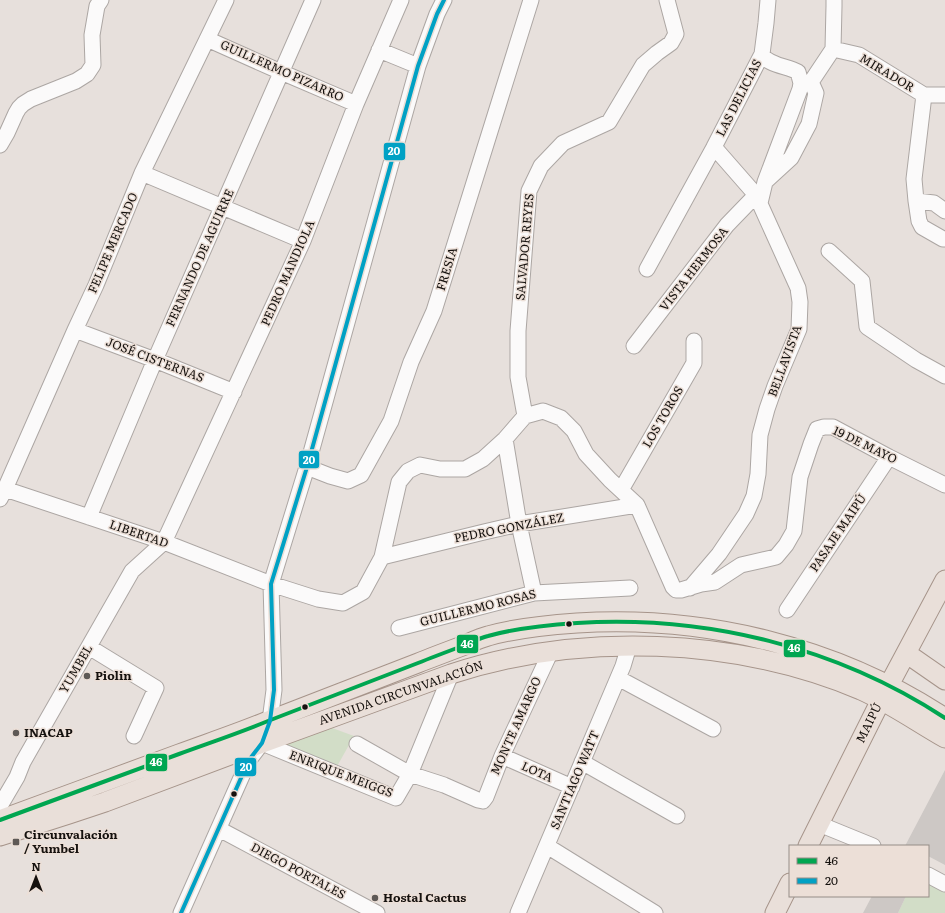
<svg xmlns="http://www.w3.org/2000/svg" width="945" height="913" viewBox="0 0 945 913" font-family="Literata,serif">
	<rect width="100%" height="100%" fill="#e7e0dc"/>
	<path fill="#d2ddc7" d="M324 725 354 736 335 770 285 748V739Z
		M928 882 945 890V913H898L905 898 901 896H928Z"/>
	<path fill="#cdc8c5" d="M945 770V865L928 856V846H905Z
		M872 896H906L898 913H863Z"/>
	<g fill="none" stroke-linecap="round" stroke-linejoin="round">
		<defs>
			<path id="minor" d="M207 39 281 72 356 104
				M833 49 834 6V0
				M379 50 418 66
				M801 83 811 82 833 49 859 55 924 95H945
				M924 95 914 179 916 201 919 221 922 227 943 239H945
				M0 145 7 133 16 113 19 108 23 104 31 99 76 81 87 74 93 65 92 35 97 6 101 0
				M142 173 303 241
				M767 180 791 158 809 124 816 93 811 82
				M916 201 934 203 945 211
				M760 203 765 182 800 89 801 83 798 72C787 66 767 65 762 54
				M829 251 862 281 867 327 916 360 945 376
				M647 269 714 147
				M75 330 155 360 234 392
				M634 346 727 225 756 195
				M525 416 518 377V331L529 191 541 166 563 143 609 122 643 65 657 53 671 43 676 34 667 0
				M505 439 519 524 534 593
				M307 467 330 476 348 481 361 475 391 421 411 362 434 311 531 0
				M5 489 164 542 271 584 318 599 343 603 363 592 382 557 399 482 408 471 420 465 440 469H465L483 459 505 439 525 416 543 411 561 418 574 431 586 454 610 480 637 505 673 587 676 590H681L701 584 715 582 741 565 776 557 786 545 794 531 800 477 811 444 817 429 824 427H833L889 457 945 485
				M621 490 694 363V341
				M0 499 5 489 75 330 96 285 142 173 226 0
				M89 517 155 360 313 0
				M382 557 484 532 519 524 637 505
				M690 588 719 554 746 514 754 496 758 474 760 435 767 409 775 386 799 329 800 302 798 288 756 195 714 147 762 54 766 23 768 0
				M787 610 889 457
				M399 628 534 593 630 588
				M89 647 156 688 134 736
				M618 678 713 729
				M262 743 396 798 410 774 451 674
				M357 744 410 774 444 785 478 800 483 801 486 797 502 756 551 651
				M502 756 572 787
				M582 762 677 816
				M0 806 17 777 23 762 132 571 164 542 303 241 356 104 401 0
				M819 824 873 846
				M219 829 377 913
				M547 846 655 913
				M928 875 945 884
				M181 913 249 760 262 743 270 721 274 690 271 584 307 467 418 66 437 14 444 0
				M518 913 623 666 629 646"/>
			<path id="major" d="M906 653 945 680
				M0 820C60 798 119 776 179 754 209 743 239 733 268 721 318 702 368 682 418 663 433 657 449 651 465 645 472 642 480 638 488 636 516 628 548 625 577 623 706 615 837 647 945 718
				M0 836 69 814 105 802 262 743 451 674C580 632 735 637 861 690 890 703 917 722 945 738
				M808 846 881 700 945 580
				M775 913 790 883"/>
		</defs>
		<use href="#minor" stroke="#aca6a3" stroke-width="17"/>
		<use href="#major" stroke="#a6948a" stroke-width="21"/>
		<use href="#minor" stroke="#fbfafa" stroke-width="15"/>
		<use href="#major" stroke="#e9dfd9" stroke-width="19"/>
		<defs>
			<path id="bus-1" d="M0 820C60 798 119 776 179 754 209 743 239 733 268 721 318 702 368 682 418 663 433 657 449 651 465 645 472 642 480 638 488 636 516 628 548 625 577 623 706 615 837 647 945 718"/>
			<path id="bus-2" d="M181 913 249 760 262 743 270 721 274 690 271 584 307 467 418 66 437 14 444 0"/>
		</defs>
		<use href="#bus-1" stroke="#ecdfd7" stroke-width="7"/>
		<use href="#bus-2" stroke="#ecdfd7" stroke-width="7"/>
		<use href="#bus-1" stroke="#00a651" stroke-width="4"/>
		<use href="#bus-2" stroke="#01a1c4" stroke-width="4"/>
	</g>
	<g fill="#15110e" stroke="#ecdfd7" stroke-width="1.5">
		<circle cx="569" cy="624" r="3.5"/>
		<circle cx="305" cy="707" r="3.5"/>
		<circle cx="234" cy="794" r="3.5"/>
	</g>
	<g fill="#5e5956" stroke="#ecdfd7" stroke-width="1.5">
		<circle cx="87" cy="676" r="4"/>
		<circle cx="16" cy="733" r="4"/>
		<rect x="12" y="838" width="8" height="8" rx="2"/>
		<circle cx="375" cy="898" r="4"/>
	</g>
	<g text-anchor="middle" stroke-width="3" stroke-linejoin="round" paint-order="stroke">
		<g font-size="12" fill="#15110e" stroke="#ecdfd7">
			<text transform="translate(282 71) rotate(24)" y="4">GUILLERMO PIZARRO</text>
			<text transform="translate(887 73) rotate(31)" y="4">MIRADOR</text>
			<text transform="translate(739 98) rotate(-63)" y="4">LAS DELICIAS</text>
			<text transform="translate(113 243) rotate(-67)" y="4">FELIPE MERCADO</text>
			<text transform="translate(525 247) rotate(-85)" y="4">SALVADOR REYES</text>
			<text transform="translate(200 258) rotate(-66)" y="4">FERNANDO DE AGUIRRE</text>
			<text transform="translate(447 269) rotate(-73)" y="4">FRESIA</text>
			<text transform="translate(694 269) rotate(-52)" y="4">VISTA HERMOSA</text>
			<text transform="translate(288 273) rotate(-66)" y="4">PEDRO MANDIOLA</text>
			<text transform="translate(155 360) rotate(21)" y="4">JOSÉ CISTERNAS</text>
			<text transform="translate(785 361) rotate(-70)" y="4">BELLAVISTA</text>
			<text transform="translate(663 417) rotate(-60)" y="4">LOS TOROS</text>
			<text transform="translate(865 445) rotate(26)" y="4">19 DE MAYO</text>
			<text transform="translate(509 528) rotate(-11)" y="4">PEDRO GONZÁLEZ</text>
			<text transform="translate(838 533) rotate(-56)" y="4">PASAJE MAIPÚ</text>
			<text transform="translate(139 534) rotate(19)" y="4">LIBERTAD</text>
			<text transform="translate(478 608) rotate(-14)" y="4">GUILLERMO ROSAS</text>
			<text transform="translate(76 669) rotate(-60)" y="4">YUMBEL</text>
			<text transform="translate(401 693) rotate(-19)" y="4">AVENIDA CIRCUNVALACIÓN</text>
			<text transform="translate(869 723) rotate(-64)" y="4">MAIPÚ</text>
			<text transform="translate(516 726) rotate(-66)" y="4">MONTE AMARGO</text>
			<text transform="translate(537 772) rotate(24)" y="4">LOTA</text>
			<text transform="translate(341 774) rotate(21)" y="4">ENRIQUE MEIGGS</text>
			<text transform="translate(575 780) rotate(-67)" y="4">SANTIAGO WATT</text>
			<text transform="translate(298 871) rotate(28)" y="4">DIEGO PORTALES</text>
		</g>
		<g font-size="12" font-weight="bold" fill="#15110e" stroke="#ecdfd7" text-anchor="start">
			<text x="95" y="680">Piolin</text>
			<text x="24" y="737">INACAP</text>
			<text x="24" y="839">Circunvalación<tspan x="24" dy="14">/ Yumbel</tspan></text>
			<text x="383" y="902">Hostal Cactus</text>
		</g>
	</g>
	<g stroke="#ecdfd7" stroke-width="1.5">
		<rect x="383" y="142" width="23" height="19" rx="4" fill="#01a1c4"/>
		<rect x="298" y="450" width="22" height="19" rx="4" fill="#01a1c4"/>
		<rect x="456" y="634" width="23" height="20" rx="4" fill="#00a651"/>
		<rect x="783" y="639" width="23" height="19" rx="4" fill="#00a651"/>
		<rect x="145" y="753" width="23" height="19" rx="4" fill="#00a651"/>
		<rect x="234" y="757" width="23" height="20" rx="4" fill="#01a1c4"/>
	</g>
	<g font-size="11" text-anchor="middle" font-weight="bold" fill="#fff">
		<text x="394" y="155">20</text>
		<text x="309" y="464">20</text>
		<text x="467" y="648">46</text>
		<text x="794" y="652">46</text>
		<text x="156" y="766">46</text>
		<text x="246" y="771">20</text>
	</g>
	<rect x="789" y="845" width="140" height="52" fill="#ecdfd7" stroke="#968d87"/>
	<rect x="797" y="858" width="20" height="6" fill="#00a651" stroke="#968d87"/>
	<text x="825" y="865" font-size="12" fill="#15110e">46</text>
	<rect x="797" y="878" width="20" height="6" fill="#01a1c4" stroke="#968d87"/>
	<text x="825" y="885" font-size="12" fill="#15110e">20</text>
	<g transform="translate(36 877)" stroke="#ecdfd7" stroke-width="3" paint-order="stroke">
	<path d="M0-3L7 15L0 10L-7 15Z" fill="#15110e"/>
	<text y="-6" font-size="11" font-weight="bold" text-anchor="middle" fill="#15110e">N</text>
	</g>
</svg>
